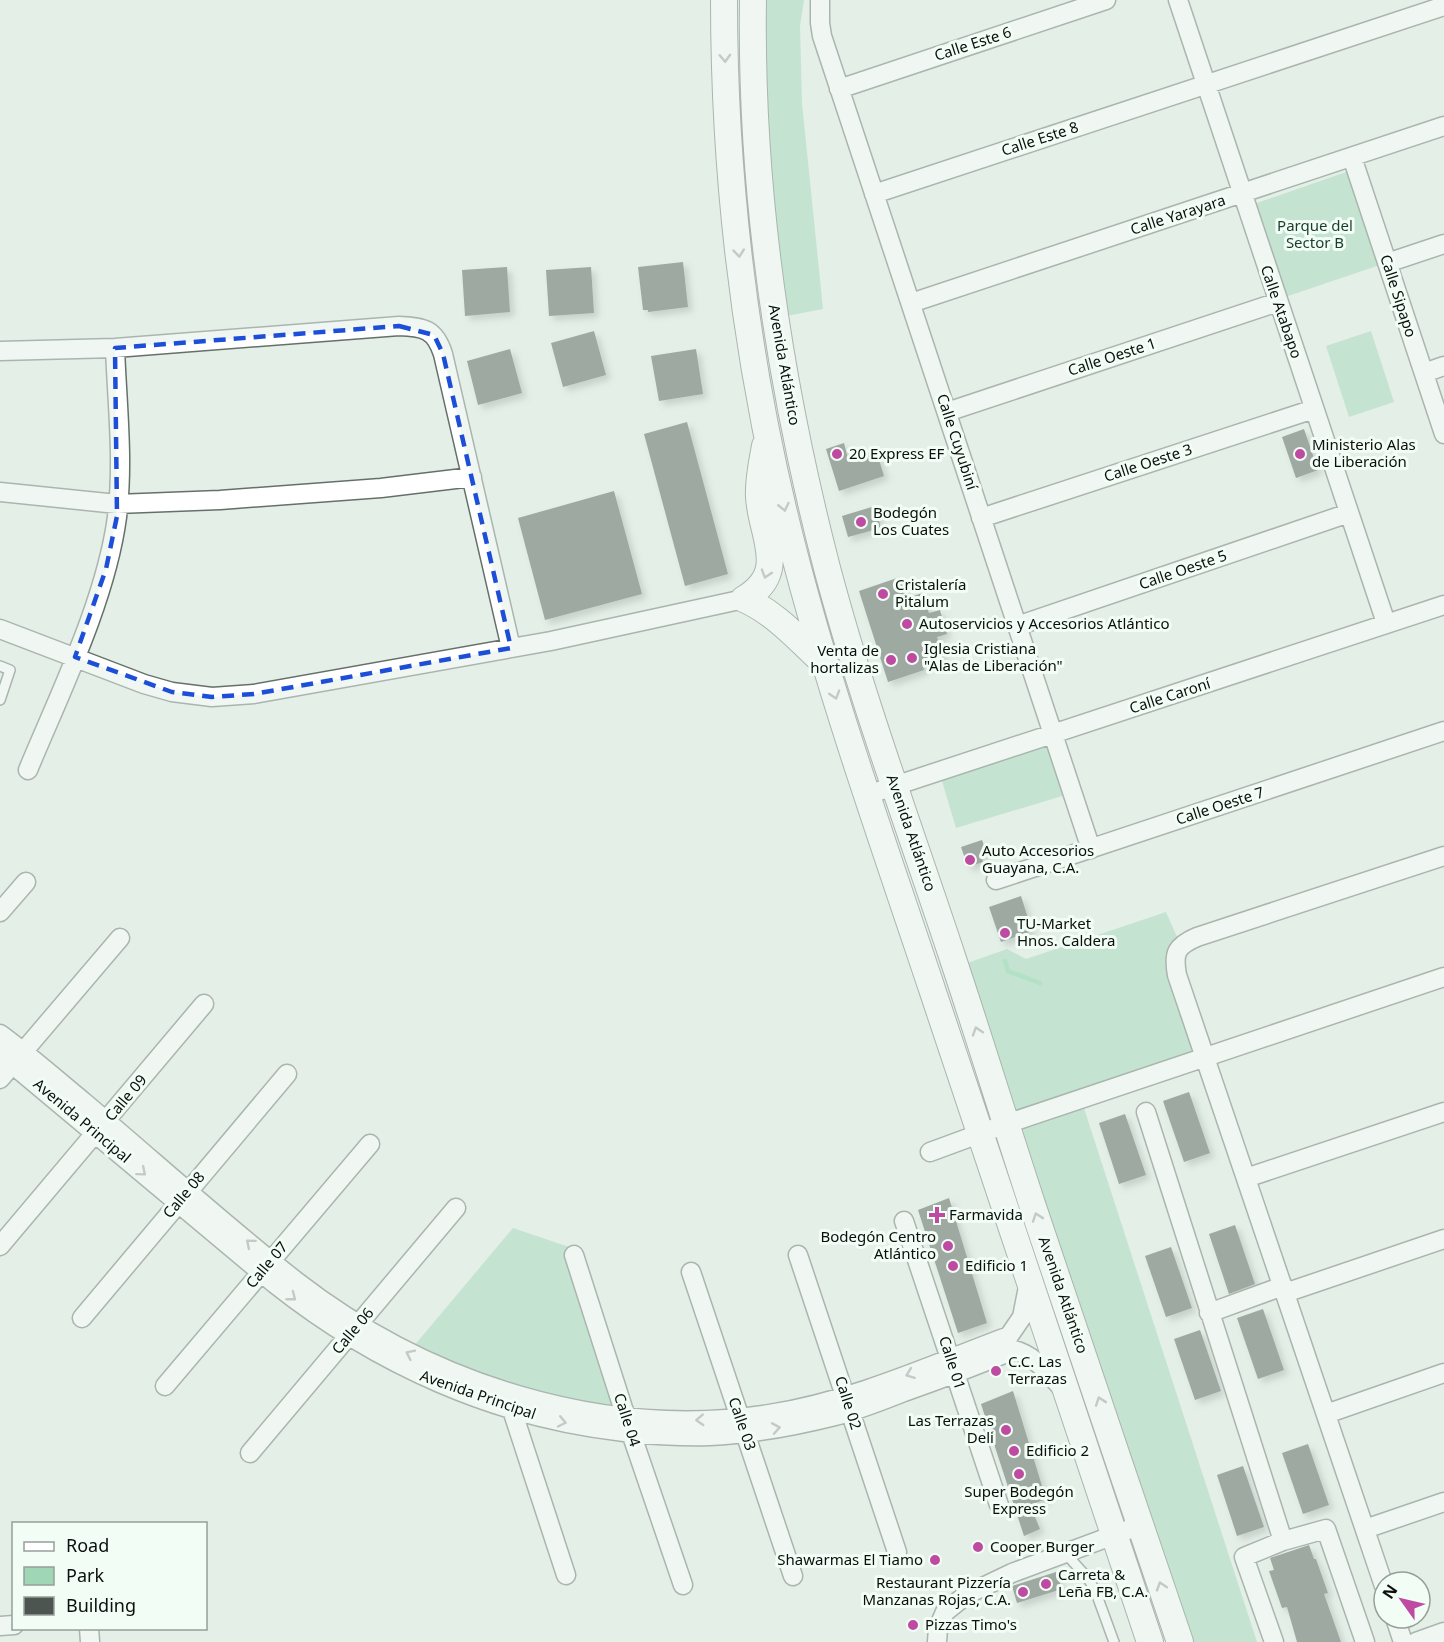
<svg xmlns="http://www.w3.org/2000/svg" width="1444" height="1642" viewBox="0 0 1444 1642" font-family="'Noto Sans',sans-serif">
	<defs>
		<filter id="shadow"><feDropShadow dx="4.5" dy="4.5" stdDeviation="3" flood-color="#0004"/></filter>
	</defs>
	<rect width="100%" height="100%" fill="#e4efe8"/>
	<path fill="#9fd6b6" d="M753 0H804L800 26 802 103 823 309 776 318Z
		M1349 171 1380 265 1285 297 1251 205Z
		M1371 331 1394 402 1349 417 1326 346Z
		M1052 734 1072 793 956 828 939 771Z
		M1166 912 1181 946 1177 951 1205 1057 1081 1099 1257 1642H1180L956 967 1007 949 1026 959Z
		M513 1228 572 1248 625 1416 600 1413 408 1353Z"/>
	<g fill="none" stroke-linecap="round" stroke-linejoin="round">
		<path stroke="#75d09e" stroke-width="4.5" d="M1005 961 1008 971 1040 983"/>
	</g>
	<path fill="#4c5550" filter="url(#shadow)" d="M683 262 688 307 648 312V310H643L638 267Z
		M507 267 510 312 465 316 462 270Z
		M591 267 594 313 549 316 546 270Z
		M594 331 606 375 563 387 551 343Z
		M510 349 522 393 478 405 467 361Z
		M696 349 703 394 659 401 651 356Z
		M687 422 728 574 685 586 644 434Z
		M1304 429 1318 470 1296 478 1282 437Z
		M844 443 848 459 876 450 884 476 839 491 826 449Z
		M614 491 642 594 545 620 518 518Z
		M875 506 881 528 848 537 842 516Z
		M900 577 908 598 922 593 929 613 940 610 947 634 937 637 944 660 923 666 924 670 888 682 859 591Z
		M982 840 987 854 981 856 983 862 968 867 961 847Z
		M1021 896 1032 931 1001 942 989 907Z
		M1189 1092 1210 1153 1184 1162 1163 1101Z
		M1125 1114 1146 1175 1119 1184 1099 1123Z
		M949 1198 987 1323 958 1333 918 1210Z
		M1235 1225 1255 1284 1229 1294 1209 1234Z
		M1171 1247 1192 1308 1166 1317 1145 1256Z
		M1263 1309 1284 1370 1258 1379 1237 1318Z
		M1200 1330 1221 1391 1195 1400 1174 1339Z
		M1013 1391 1046 1499 1030 1505 1040 1529 1024 1536 981 1404Z
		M1308 1444 1329 1505 1303 1514 1282 1453Z
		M1243 1466 1264 1527 1237 1536 1217 1475Z
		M1309 1545 1314 1559H1316L1328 1593 1324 1594 1341 1642H1297L1287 1607 1282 1608 1269 1571 1274 1570 1270 1558Z
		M1056 1572 1062 1589 1017 1603 1012 1586Z"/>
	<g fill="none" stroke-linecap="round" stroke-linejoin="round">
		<defs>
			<path id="service" d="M0 666 10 670 0 700
				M1065 1553 1087 1577 1095 1590 1114 1642"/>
			<path id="minor" d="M820 0V23L822 36 1091 849
				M1178 0 1386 623
				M839 89 1106 0
				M1352 157 1444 434
				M874 194 1444 6
				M1387 263 1444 244
				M911 303 1444 126
				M0 351 115 348 399 326C424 327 435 329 443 354L511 648
				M1424 373 1444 366
				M947 412 1278 302
				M0 492 117 504 220 500 381 488 472 477
				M981 518 1314 409
				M1017 626 1349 513
				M0 629 144 684 172 692 212 697 254 694 551 641 744 599
				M28 770C60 693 106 600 117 517 124 461 117 403 115 348
				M867 795 1444 605
				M996 880 1444 731
				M0 912 26 882
				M0 1034C30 1056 57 1080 85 1103 155 1162 223 1224 296 1281 428 1383 602 1440 769 1414 853 1401 931 1365 1009 1336L1022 1317 1029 1282
				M0 1054 275 1284C376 1364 495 1418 624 1432 653 1435 682 1437 710 1436 752 1434 795 1426 835 1416 859 1410 881 1401 904 1392 941 1379 978 1365 1014 1350 1034 1355 1047 1372 1061 1387
				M0 1079 120 938
				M1146 1112 1283 1541 1244 1557 1274 1642
				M930 1152 1006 1124 1444 977
				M1246 1178 1444 1112
				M904 1221 999 1505
				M0 1246 204 1004
				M574 1255 631 1433 683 1585
				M798 1255 897 1552
				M691 1272 793 1576
				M1285 1293 1444 1239
				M1209 1313 1283 1286
				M82 1318 287 1074
				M165 1386 370 1144
				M515 1402 512 1410 566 1575
				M1326 1414 1444 1373
				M250 1453 456 1208
				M1365 1529 1444 1502
				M1283 1541 1326 1529 1365 1642
				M1384 1586 1177 975C1173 953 1176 946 1197 937L1444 856
				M1395 1618 1403 1642
				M0 1626 14 1625
				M89 1628 90 1642
				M937 1642 938 1628 945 1612 966 1595 1012 1573 1141 1525
				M1416 1642 1444 1632"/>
			<path id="secondary" d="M724 0C724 191 749 384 798 568 836 711 886 851 933 992 1005 1209 1077 1426 1150 1642
				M753 0C750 191 779 383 827 568 862 700 910 829 953 959 980 1040 1005 1122 1032 1204 1080 1350 1131 1496 1180 1642
				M744 599C790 572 761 536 759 497 758 480 762 463 765 446
				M744 599C776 613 800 641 825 664"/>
		</defs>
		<use href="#service" stroke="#66706a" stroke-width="12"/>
		<use href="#minor" stroke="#66706a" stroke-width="21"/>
		<use href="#secondary" stroke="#66706a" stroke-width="28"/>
		<use href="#service" stroke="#fff" stroke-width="9"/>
		<use href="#minor" stroke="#fff" stroke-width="18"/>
		<use href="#secondary" stroke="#fff" stroke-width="26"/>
	</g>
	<defs><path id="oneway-chevron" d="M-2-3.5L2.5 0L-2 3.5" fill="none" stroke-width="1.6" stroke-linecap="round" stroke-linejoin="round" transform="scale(1.5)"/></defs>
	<g stroke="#9d9f9e">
		<use href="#oneway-chevron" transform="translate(725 58) rotate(88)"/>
		<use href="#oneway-chevron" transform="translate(739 253) rotate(84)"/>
		<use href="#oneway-chevron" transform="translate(784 507) rotate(77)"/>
		<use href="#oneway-chevron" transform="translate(766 574) rotate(107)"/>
		<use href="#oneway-chevron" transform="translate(835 695) rotate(73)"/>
		<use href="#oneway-chevron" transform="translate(977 1031) rotate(-108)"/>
		<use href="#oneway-chevron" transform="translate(142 1172) rotate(40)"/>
		<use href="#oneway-chevron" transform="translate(1037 1217) rotate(-109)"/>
		<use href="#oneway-chevron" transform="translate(250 1243) rotate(-140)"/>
		<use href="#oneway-chevron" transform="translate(292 1297) rotate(38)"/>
		<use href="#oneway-chevron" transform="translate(410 1354) rotate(-154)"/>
		<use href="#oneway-chevron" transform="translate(910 1374) rotate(159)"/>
		<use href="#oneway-chevron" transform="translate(1100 1401) rotate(-109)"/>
		<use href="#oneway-chevron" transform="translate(700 1420) rotate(177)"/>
		<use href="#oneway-chevron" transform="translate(562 1422) rotate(12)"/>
		<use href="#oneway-chevron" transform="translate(776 1428) rotate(-10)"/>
		<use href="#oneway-chevron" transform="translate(1161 1586) rotate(-108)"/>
	</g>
	<path d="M0 0H1444V1642H0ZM399 326 434 335 443 354 511 648 254 694 212 697 172 692 75 657 106 569 117 516 115 348Z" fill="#e4efe8" fill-opacity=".55" fill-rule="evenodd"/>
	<path fill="none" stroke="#1d4ed8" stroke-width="4.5" stroke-dasharray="12 8" stroke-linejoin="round" d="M399 326 434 335 443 354 511 648 254 694 212 697 172 692 75 657 106 569 117 516 115 348Z"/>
	<g fill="#be4aa2" stroke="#f2fdf6" stroke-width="2">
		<circle cx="837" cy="454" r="6"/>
		<circle cx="1300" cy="454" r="6"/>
		<circle cx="861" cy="522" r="6"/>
		<circle cx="883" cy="594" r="6"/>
		<circle cx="907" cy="624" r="6"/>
		<circle cx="912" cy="658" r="6"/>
		<circle cx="891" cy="660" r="6"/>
		<circle cx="970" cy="860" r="6"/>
		<circle cx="1005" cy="933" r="6"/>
		<path d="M934 1206h6v6h6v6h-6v6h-6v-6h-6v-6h6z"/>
		<circle cx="948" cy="1246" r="6"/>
		<circle cx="953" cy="1266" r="6"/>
		<circle cx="996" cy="1371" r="6"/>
		<circle cx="1006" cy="1430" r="6"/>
		<circle cx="1014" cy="1451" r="6"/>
		<circle cx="1019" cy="1474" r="6"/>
		<circle cx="978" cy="1547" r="6"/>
		<circle cx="935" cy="1560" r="6"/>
		<circle cx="1046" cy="1584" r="6"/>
		<circle cx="1023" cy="1592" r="6"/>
		<circle cx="913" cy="1625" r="6"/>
	</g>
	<g text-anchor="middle" stroke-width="6" stroke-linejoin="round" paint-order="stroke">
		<g font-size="15" fill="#0b0f0d" stroke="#f2fdf6">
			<text transform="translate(973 44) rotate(-18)" y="5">Calle Este 6</text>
			<text transform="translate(1040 139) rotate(-18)" y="5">Calle Este 8</text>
			<text transform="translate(1178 215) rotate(-18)" y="5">Calle Yarayara</text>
			<text transform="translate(1398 296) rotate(72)" y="5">Calle Sipapo</text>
			<text transform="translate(1281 312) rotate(71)" y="5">Calle Atabapo</text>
			<text transform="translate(1112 357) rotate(-18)" y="5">Calle Oeste 1</text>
			<text transform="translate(784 365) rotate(80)" y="5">Avenida Atlántico</text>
			<text transform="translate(957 442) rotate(72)" y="5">Calle Cuyubiní</text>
			<text transform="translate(1148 463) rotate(-18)" y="5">Calle Oeste 3</text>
			<text transform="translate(1183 570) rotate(-19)" y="5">Calle Oeste 5</text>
			<text transform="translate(1170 696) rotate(-18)" y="5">Calle Caroní</text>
			<text transform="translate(1220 806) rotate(-18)" y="5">Calle Oeste 7</text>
			<text transform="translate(911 833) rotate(71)" y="5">Avenida Atlántico</text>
			<text transform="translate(126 1098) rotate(-50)" y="5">Calle 09</text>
			<text transform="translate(82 1121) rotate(40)" y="5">Avenida Principal</text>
			<text transform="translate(184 1195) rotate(-50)" y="5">Calle 08</text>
			<text transform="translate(267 1265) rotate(-50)" y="5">Calle 07</text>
			<text transform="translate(1063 1295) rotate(71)" y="5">Avenida Atlántico</text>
			<text transform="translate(353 1331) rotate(-50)" y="5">Calle 06</text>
			<text transform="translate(952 1363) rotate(72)" y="5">Calle 01</text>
			<text transform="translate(478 1395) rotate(19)" y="5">Avenida Principal</text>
			<text transform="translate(848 1403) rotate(72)" y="5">Calle 02</text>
			<text transform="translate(627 1420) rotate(72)" y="5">Calle 04</text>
			<text transform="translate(742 1424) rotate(71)" y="5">Calle 03</text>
		</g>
		<g font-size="15" fill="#173e2a" stroke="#f2fdf6">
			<text x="1315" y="231">Parque del<tspan x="1315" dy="17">Sector B</tspan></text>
		</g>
		<g font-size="15" fill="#0b0f0d" stroke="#f2fdf6" text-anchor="start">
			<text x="1312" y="450">Ministerio Alas<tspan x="1312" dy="17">de Liberación</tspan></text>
			<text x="849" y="459">20 Express EF</text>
			<text x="873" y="518">Bodegón<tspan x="873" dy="17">Los Cuates</tspan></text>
			<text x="895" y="590">Cristalería<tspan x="895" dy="17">Pitalum</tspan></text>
			<text x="919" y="629">Autoservicios y Accesorios Atlántico</text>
			<text x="924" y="654">Iglesia Cristiana<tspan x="924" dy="17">"Alas de Liberación"</tspan></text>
			<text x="879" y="656" text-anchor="end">Venta de<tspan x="879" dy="17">hortalizas</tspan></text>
			<text x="982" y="856">Auto Accesorios<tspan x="982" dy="17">Guayana, C.A.</tspan></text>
			<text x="1017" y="929">TU-Market<tspan x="1017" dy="17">Hnos. Caldera</tspan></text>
			<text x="949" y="1220">Farmavida</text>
			<text x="936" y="1242" text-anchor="end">Bodegón Centro<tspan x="936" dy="17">Atlántico</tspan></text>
			<text x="965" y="1271">Edificio 1</text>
			<text x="1008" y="1367">C.C. Las<tspan x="1008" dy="17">Terrazas</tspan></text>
			<text x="994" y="1426" text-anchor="end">Las Terrazas<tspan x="994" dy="17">Deli</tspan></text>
			<text x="1026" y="1456">Edificio 2</text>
			<text x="1019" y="1497" text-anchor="middle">Super Bodegón<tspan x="1019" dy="17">Express</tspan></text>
			<text x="990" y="1552">Cooper Burger</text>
			<text x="923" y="1565" text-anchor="end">Shawarmas El Tiamo</text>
			<text x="1058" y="1580">Carreta &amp;<tspan x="1058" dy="17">Leña FB, C.A.</tspan></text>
			<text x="1011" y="1588" text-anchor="end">Restaurant Pizzería<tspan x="1011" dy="17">Manzanas Rojas, C.A.</tspan></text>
			<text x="925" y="1630">Pizzas Timo's</text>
		</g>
	</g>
	<rect x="12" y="1522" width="195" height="108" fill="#f2fdf6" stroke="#969e99" stroke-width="1.5"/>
	<rect x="24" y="1542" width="30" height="9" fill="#ffffff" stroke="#969e99" stroke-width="1.5"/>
	<text x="66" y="1552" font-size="18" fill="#0b0f0d">Road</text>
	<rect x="24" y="1567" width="30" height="18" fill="#9fd6b6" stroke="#969e99" stroke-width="1.5"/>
	<text x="66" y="1582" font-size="18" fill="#0b0f0d">Park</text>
	<rect x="24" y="1597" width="30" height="18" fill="#4c5550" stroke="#969e99" stroke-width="1.5"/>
	<text x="66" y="1612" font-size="18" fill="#0b0f0d">Building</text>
	<g transform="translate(1402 1600) rotate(304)"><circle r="28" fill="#f2fdf6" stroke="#969e99" stroke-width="1.5"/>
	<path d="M0-4.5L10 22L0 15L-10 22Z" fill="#be4aa2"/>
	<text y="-9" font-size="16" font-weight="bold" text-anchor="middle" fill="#0b0f0d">N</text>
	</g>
</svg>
